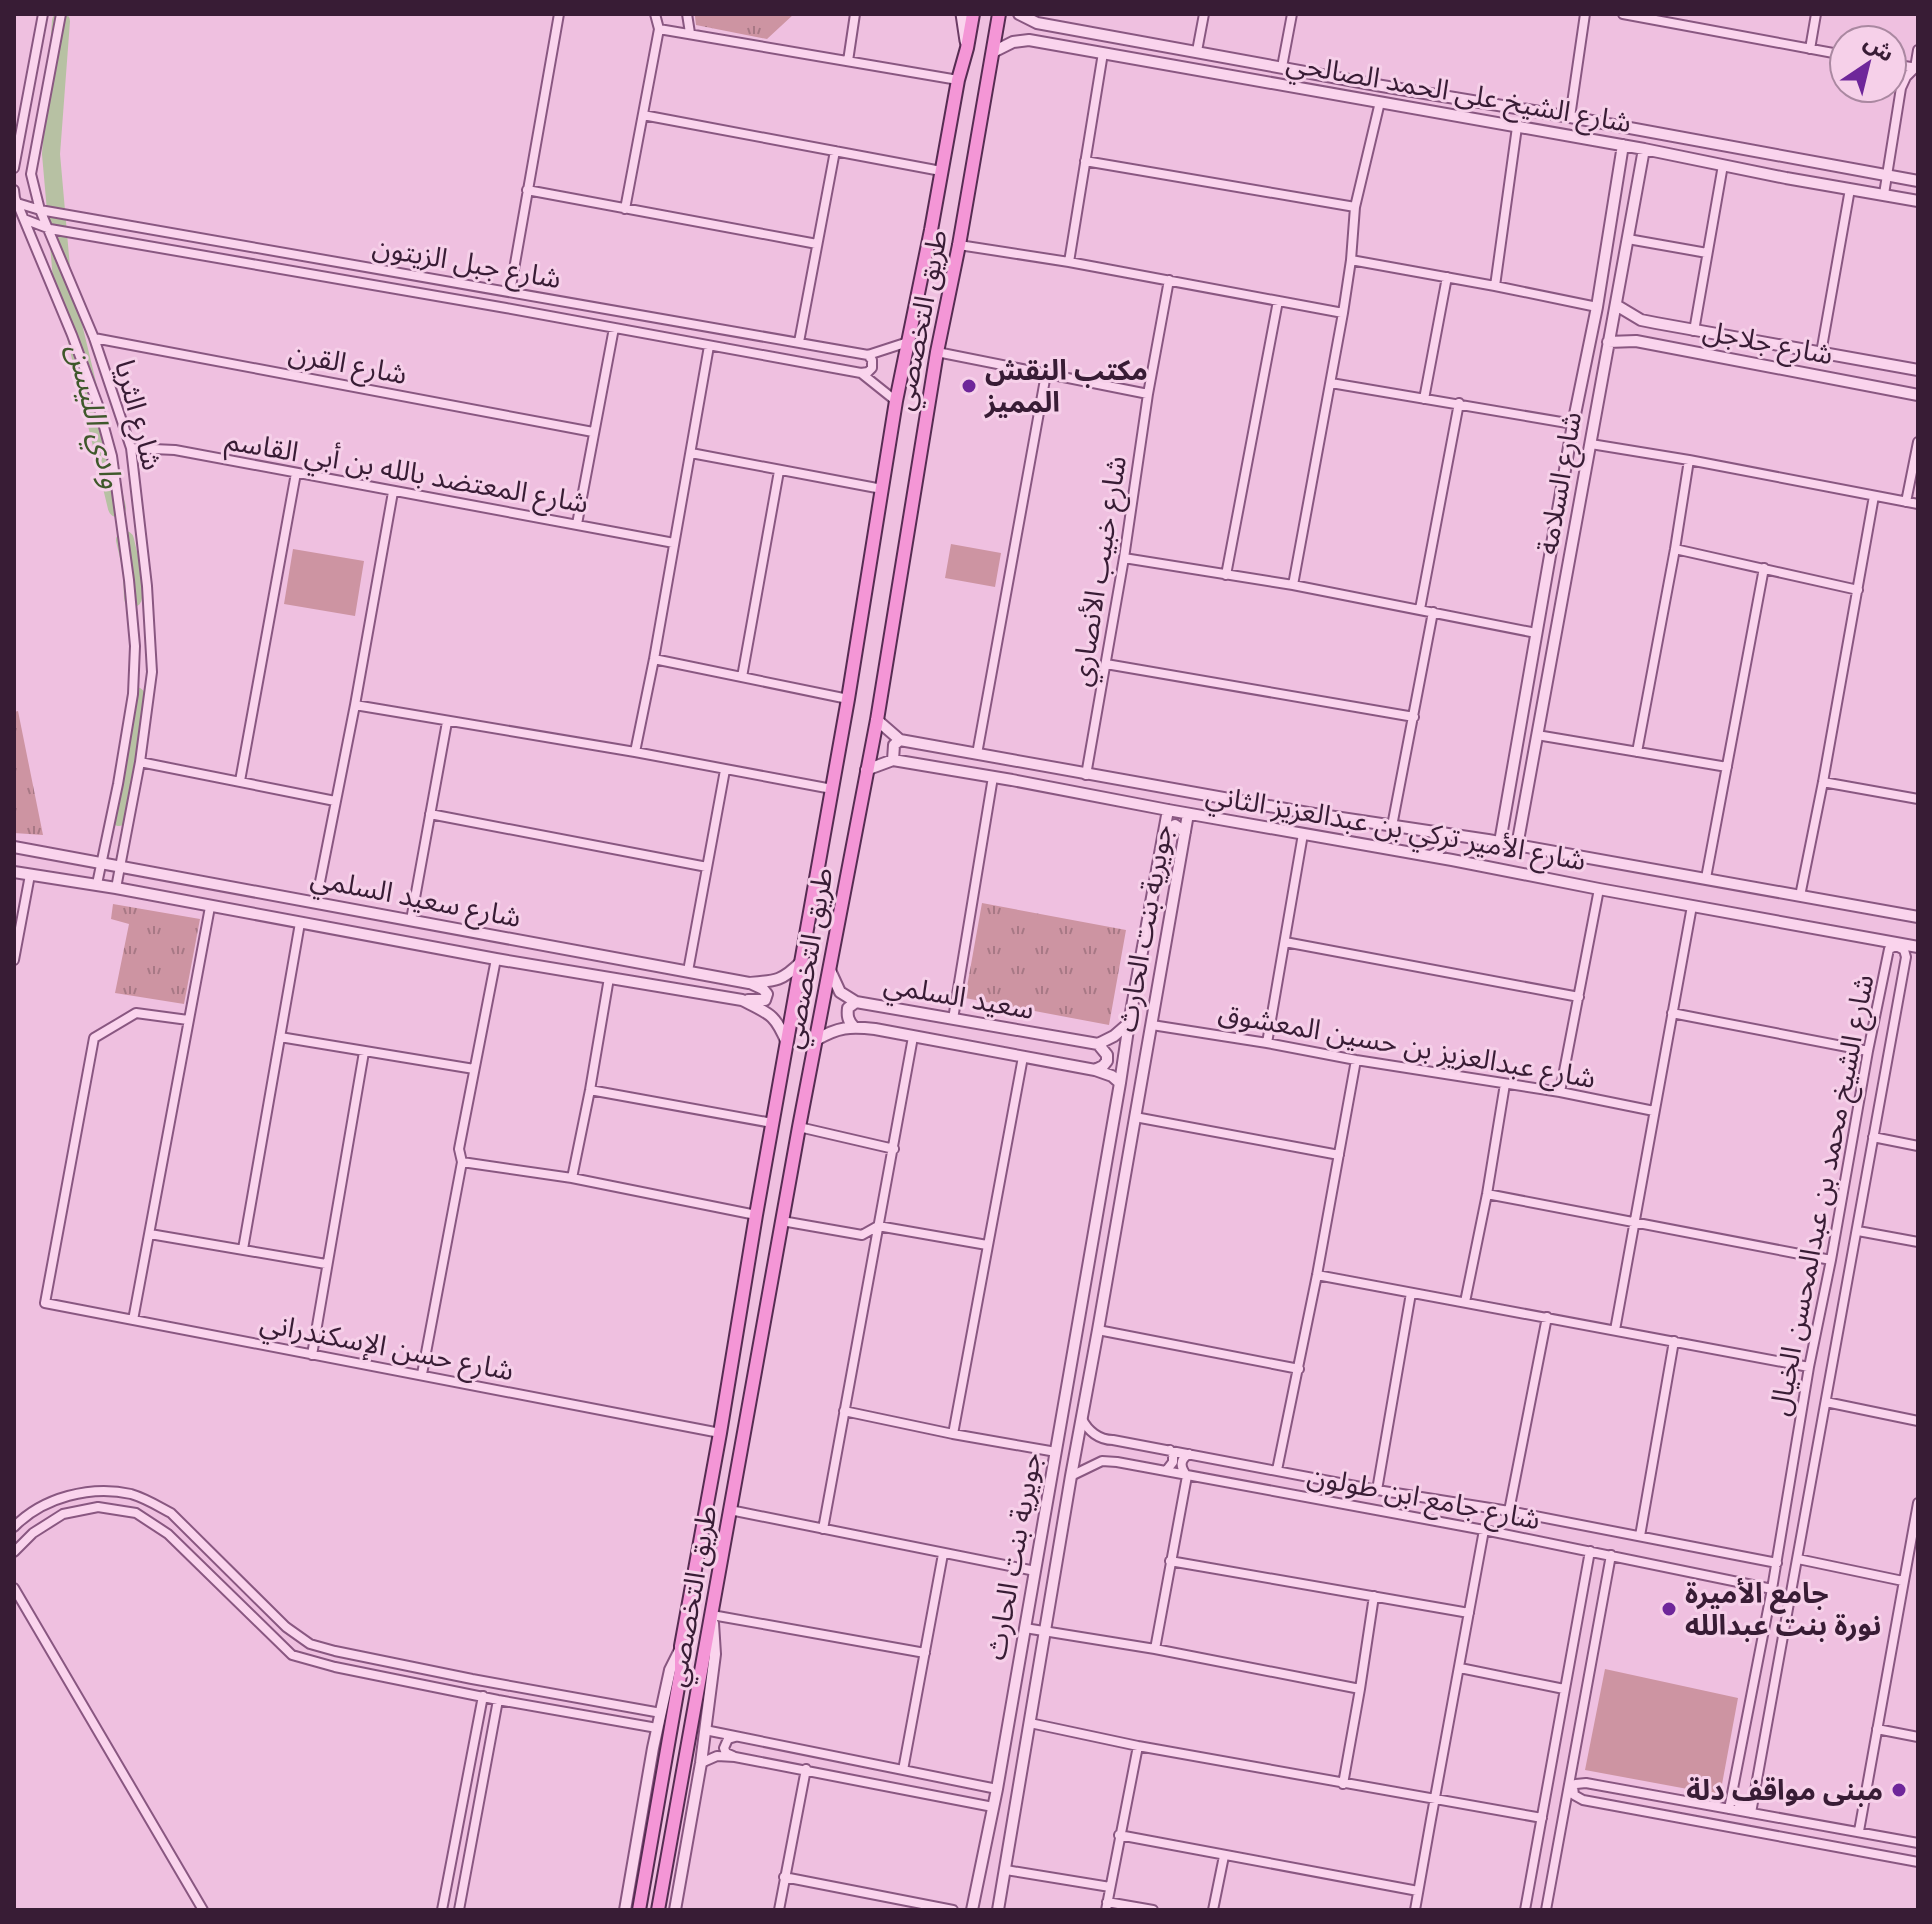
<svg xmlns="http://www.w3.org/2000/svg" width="1932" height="1924" viewBox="0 0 1932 1924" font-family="'Roboto Serif','Noto Sans Arabic',serif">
	<defs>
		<pattern id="park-tufts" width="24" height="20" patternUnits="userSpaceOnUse" patternTransform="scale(2)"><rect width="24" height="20" fill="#cd94a2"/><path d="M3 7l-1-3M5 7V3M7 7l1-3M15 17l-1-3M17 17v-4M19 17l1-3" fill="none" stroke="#a77885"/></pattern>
	</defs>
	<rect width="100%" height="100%" fill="#efc0e0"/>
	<path fill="#cd94a2" d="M951 544 1001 553 995 587 945 578Z
		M293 549 364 561 355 616 284 604Z
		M1605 1669 1738 1698 1720 1795 1585 1770Z"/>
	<path fill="url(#park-tufts)" d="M703 14H794L767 39 696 25 695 16Z
		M18 711 43 835 14 833V712Z
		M982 903 1126 930 1109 1025 965 998Z
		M113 904 200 919 184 1004 115 993 129 924 111 919Z"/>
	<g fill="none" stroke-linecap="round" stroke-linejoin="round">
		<path stroke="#b7c1a3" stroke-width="18" d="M61 21 51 154 62 279 117 508
			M125 540 132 570 133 598
			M119 817 136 696"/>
		<defs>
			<path id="minor" d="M61 14 31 174 40 210 94 338 131 448 147 586 152 672 140 762 116 888
				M687 14 690 33
				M1623 14 1844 55
				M659 29 958 80
				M1810 49 1816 14
				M1197 51 1204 14
				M848 61 855 14
				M1892 64 1917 68
				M1282 67 1292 14
				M643 115 941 171
				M1570 117 1585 14
				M1085 161 1355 207
				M14 168 43 14
				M14 190 15 198 72 335 98 405 112 456 129 580 135 646 133 694 118 784 97 884
				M527 190 817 244
				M1884 194 1901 88 1906 77 1915 68 1918 50
				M17 203 40 210 868 355 908 342
				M625 209 659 29 655 14
				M24 219 50 229 506 308 861 373 896 401
				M1628 239 1707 253
				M959 245 1069 262 1343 313
				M1351 260 1495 286 1597 307
				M1069 262 1103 53
				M1495 286 1517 127
				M510 292 559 14
				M1694 331 1723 165
				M94 338 593 432
				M799 342 835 151
				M937 352 1148 394
				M1821 353 1850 189
				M861 373 868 372 872 368V360L868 355
				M1331 383 1573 424
				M1424 399 1447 277
				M1591 444 1689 460 1918 504
				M131 448 175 450 674 543
				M691 453 882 489
				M1906 502 1918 442
				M577 524 614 328
				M1675 549 1858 590
				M1124 558 1293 585 1536 633
				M1226 575 1278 301
				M1293 585 1343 313 1351 260 1355 207 1380 102
				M1420 609 1459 403
				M654 659 848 699
				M1106 664 1414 717
				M742 677 779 471
				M355 705 635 752 832 789
				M1537 735 1727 767
				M635 752 654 659 709 346
				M1637 752 1675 549 1689 460
				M977 754 1046 374
				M140 762 335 801
				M1086 775 1124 558 1148 394 1169 280
				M240 781 296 473
				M1823 782 1918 799
				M430 814 707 867
				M1392 826 1433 612
				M1706 878 1764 568
				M1800 896 1823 782 1874 496
				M316 902 355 705 393 492
				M411 920 447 722
				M1285 942 1579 997
				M14 960 30 875
				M688 971 725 770
				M1672 1013 1868 1051
				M953 1019 993 777
				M188 1020 136 1013 94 1038 45 1303 720 1433
				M1152 1025 1267 1043 1356 1060 1560 1092 1654 1111
				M280 1037 474 1069
				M1267 1043 1303 834
				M590 1090 772 1123
				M1560 1092 1599 889
				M1135 1117 1339 1155
				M799 1127 894 1149
				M1873 1137 1918 1146
				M462 1162 572 1178 756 1215
				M572 1178 590 1090 609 978
				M1487 1194 1831 1260
				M782 1221 862 1235 878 1226 987 1245
				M1858 1231 1918 1242
				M150 1234 326 1264
				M243 1249 300 923
				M1317 1275 1809 1367
				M1465 1302 1487 1194 1505 1084
				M133 1320 210 907
				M1098 1330 1299 1369
				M1615 1330 1692 906
				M312 1355 364 1052
				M422 1374 462 1162 459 1149 496 959
				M1826 1402 1918 1421
				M844 1411 953 1434 1056 1452
				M1082 1419C1088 1431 1099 1440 1113 1440L1377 1490 1509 1511 1777 1563
				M953 1434 1023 1057
				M1277 1470 1317 1275 1356 1060
				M1166 1471 1173 1462V1455L1170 1450
				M1071 1476 1102 1461 1117 1462 1484 1530 1772 1589
				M1377 1490 1411 1293
				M730 1510 1035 1571
				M1509 1511 1547 1317
				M14 1527C43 1497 91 1485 131 1494 145 1498 158 1506 171 1513L286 1627 310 1644 335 1651 472 1679 661 1713
				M823 1529 913 1037
				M1640 1536 1674 1341
				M14 1552 33 1533 63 1514 98 1507 136 1513 168 1534 292 1655 335 1667 498 1700 657 1728
				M1798 1559 1903 1581
				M1170 1561 1469 1613
				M14 1588 203 1910
				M712 1615 925 1653
				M1025 1628 1155 1649 1360 1689
				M1155 1649 1187 1476C1180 1467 1179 1460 1189 1454
				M1460 1668 1564 1689
				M1030 1723 1138 1746 1542 1818
				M1877 1729 1918 1737
				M705 1730 997 1789
				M733 1756 726 1753 724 1748 728 1739 735 1737
				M701 1763 717 1756 735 1757 993 1807
				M903 1770 943 1554
				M1343 1784 1360 1689 1374 1596
				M1733 1796C1737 1807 1748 1808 1754 1797
				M1729 1809 1772 1589 1809 1367 1831 1260 1868 1051 1889 949 1896 946 1904 950 1906 957 1751 1813
				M1859 1831 1918 1503
				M1119 1835 1418 1891
				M1918 1843 1586 1783 1576 1784 1573 1787 1574 1795 1583 1800 1918 1862
				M1006 1870 1110 1887
				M784 1877 953 1910
				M1107 1902 1153 1910
				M442 1910 483 1696
				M459 1910 498 1700
				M779 1910 806 1769
				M1106 1910 1138 1746
				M1213 1910 1224 1856
				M1415 1910C1437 1783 1461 1656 1484 1530
				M1525 1910 1590 1551
				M1546 1910 1611 1555"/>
			<path id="tertiary" d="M1019 14 1037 23 1382 86 1570 117 1918 181
				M993 52 1013 42 1029 40 1644 149 1786 178 1918 201
				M1616 305 1641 320 1656 323 1918 370
				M1608 342 1636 341 1918 395
				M877 720 900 740 1308 813 1488 840 1918 917
				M893 760 894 745 900 740
				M866 770 893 760 1012 780 1168 810 1452 860 1599 889 1918 947
				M1164 832 1175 825 1185 832
				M1500 842 1573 424 1597 307 1623 145
				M1517 846 1644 149
				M14 847 749 983C776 981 782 981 801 962
				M1431 856 1438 852 1440 848V840L1432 832
				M14 872 116 888 496 959 742 1000C770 1014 775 1014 787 1043
				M829 968 840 992 856 1002 1098 1044 1114 1036 1129 1023
				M748 1000H765L767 994 763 989 750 983
				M854 1027C848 1021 847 1016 848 1008L856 1002
				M816 1040C838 1027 850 1026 875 1029L1095 1070 1112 1076 1120 1083
				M1095 1070 1103 1066 1107 1061V1055L1098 1044
				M625 1910 653 1748 670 1670 681 1648
				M675 1910 701 1763 715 1654 713 1623
				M972 1910 997 1789 1120 1083 1129 1023 1168 810
				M998 1910 1071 1476 1098 1330 1188 814"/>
			<path id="secondary" d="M962 14 966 41"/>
			<path id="primary" d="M639 1910 681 1670V1646L720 1433 756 1215 848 699 896 401 931 230 958 80 967 48 973 14
				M658 1910 799 1127 877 720 937 352 959 245 999 14"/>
		</defs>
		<use href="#minor" stroke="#895781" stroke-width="12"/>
		<use href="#tertiary" stroke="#895781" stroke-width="14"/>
		<use href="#secondary" stroke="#6b3b64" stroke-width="15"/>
		<use href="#primary" stroke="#562c52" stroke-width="16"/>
		<use href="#minor" stroke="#fad4ed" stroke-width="8"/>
		<use href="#tertiary" stroke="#fad4ed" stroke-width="10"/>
		<use href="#secondary" stroke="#fad4ed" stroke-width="11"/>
		<use href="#primary" stroke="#f496d6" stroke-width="12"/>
	</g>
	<g fill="#6e269a" stroke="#f6d0e9" stroke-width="3">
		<circle cx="969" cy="386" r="8"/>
		<circle cx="1669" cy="1609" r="8"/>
		<circle cx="1899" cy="1790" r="8"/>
	</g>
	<g text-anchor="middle" stroke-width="6" stroke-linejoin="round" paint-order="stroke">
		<g font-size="28" fill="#381c35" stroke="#f6d0e9">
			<text transform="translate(1459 92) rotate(10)" y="10">شارع الشيخ على الحمد الصالحي</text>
			<text transform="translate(467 262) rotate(10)" y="10">شارع جبل الزيتون</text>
			<text transform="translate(920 320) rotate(-79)" y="10">طريق التخصصي</text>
			<text transform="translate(1768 342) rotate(11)" y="10">شارع جلاجل</text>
			<text transform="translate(348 363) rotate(11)" y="10">شارع القرن</text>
			<text transform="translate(139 415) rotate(75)" y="10">شارع الثريا</text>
			<text transform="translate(407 471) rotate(10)" y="10">شارع المعتضد بالله بن أبي القاسم</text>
			<text transform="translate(1559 483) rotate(-80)" y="10">شارع السلامة</text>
			<text transform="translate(1098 571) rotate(-81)" y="10">شارع خبيب الأنصاري</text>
			<text transform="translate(1396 827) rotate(10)" y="10">شارع الأمير تركي بن عبدالعزيز الثاني</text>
			<text transform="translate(416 897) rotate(11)" y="10">شارع سعيد السلمي</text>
			<text transform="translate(1144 928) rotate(-80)" y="10">جويرية بنت الحارث</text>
			<text transform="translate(807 958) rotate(-80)" y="10">طريق التخصصي</text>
			<text transform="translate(959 996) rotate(10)" y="10">سعيد السلمي</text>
			<text transform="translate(1407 1045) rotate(10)" y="10">شارع عبدالعزيز بن حسين المعشوق</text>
			<text transform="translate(1821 1195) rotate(-79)" y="10">شارع الشيخ محمد بن عبدالمحسن الخيال</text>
			<text transform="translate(387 1346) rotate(11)" y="10">شارع حسن الإسكندراني</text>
			<text transform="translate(1424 1497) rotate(11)" y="10">شارع جامع ابن طولون</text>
			<text transform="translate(1013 1556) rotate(-80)" y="10">جويرية بنت الحارث</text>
			<text transform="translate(691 1596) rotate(-80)" y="10">طريق التخصصي</text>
		</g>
		<g font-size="28" font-weight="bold" fill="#381c35" stroke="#f6d0e9" text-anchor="start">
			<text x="985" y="380">مكتب النقش<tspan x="985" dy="32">المميز</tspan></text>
			<text x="1685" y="1603">جامع الأميرة<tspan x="1685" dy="32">نورة بنت عبدالله</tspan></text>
			<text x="1883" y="1800" text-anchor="end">مبنى مواقف دلة</text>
		</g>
		<g font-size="30" font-style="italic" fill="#3f582b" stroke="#f6d0e9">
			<text transform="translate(95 416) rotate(76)" y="10">وادي الليسن</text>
		</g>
	</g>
	<rect width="1932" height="1924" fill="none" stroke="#381c35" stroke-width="32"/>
	<g transform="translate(1868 64) rotate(35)"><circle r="38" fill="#f6d0e9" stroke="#aa88a1" stroke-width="2"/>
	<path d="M0-6L14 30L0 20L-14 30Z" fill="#6e269a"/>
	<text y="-12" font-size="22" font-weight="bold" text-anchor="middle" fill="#381c35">ش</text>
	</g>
</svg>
